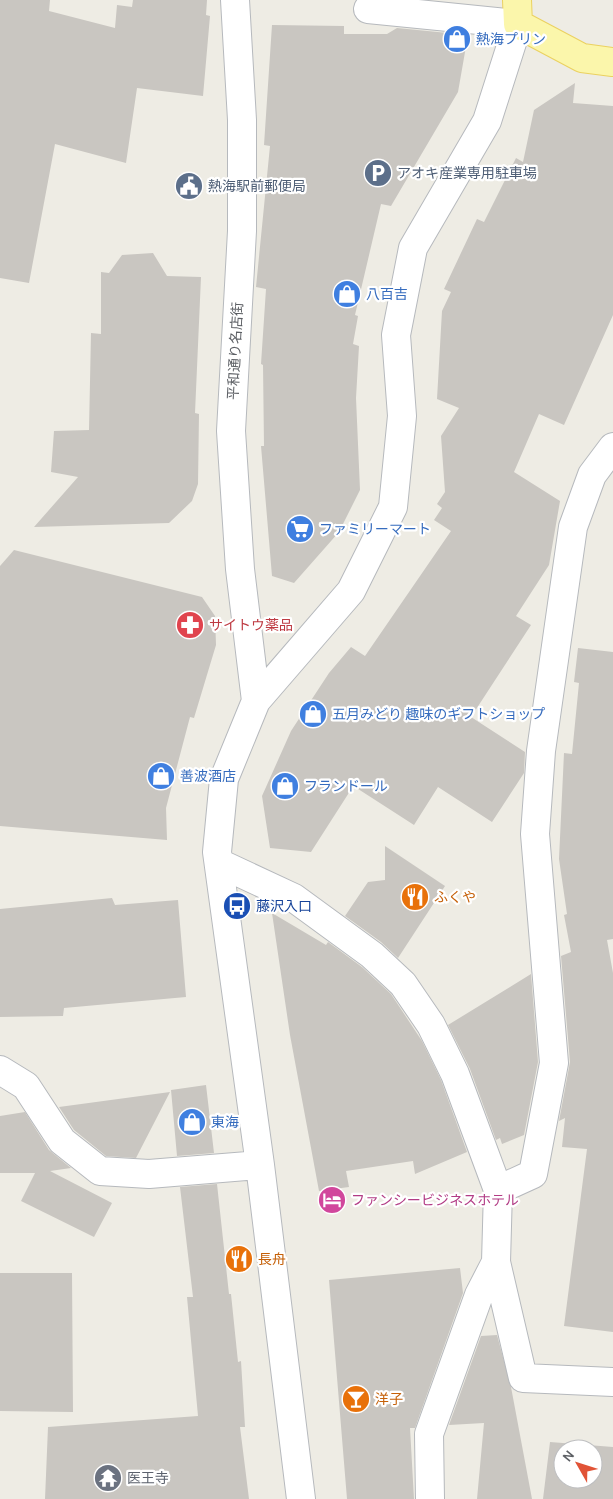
<svg xmlns="http://www.w3.org/2000/svg" width="613" height="1499" viewBox="0 0 613 1499" font-family="Karla,'Noto Sans JP',sans-serif">
	<rect width="100%" height="100%" fill="#eeece4"/>
	<path fill="#c9c6c1" fill-rule="evenodd" d="M0 0H50L49 11 115 28 117 5 132 7 133 0H207L206 15 210 16 203 96 137 88 126 163 55 144 29 283 0 278Z
		M272 25 344 26V34H387L397 28 468 35 458 92 391 206 381 204 355 315 358 316 353 344 359 346 356 398 360 490 339 532 294 583 272 576 261 446H264L263 365 261 364 266 289 256 287 270 146 264 145Z
		M575 83 573 103 613 106V315L564 425 539 414 514 472 560 501 549 565 516 616 531 625 471 717 525 752 524 773 492 822 438 787 414 825 355 787 352 788 311 852 270 848 262 796 291 731 329 673 351 647 365 656 451 531 434 520 442 508 437 504 445 492 441 436 459 408 437 399 442 311 451 292 444 289 477 219 484 222 516 158 523 162 534 110Z
		M153 253 167 276 201 277 195 413 199 414 198 484 192 501 169 523 34 527 78 477 51 472 54 431 89 430 91 333 101 334V272L109 273 122 255Z
		M14 550 202 597 215 616 216 645 194 718 190 717 166 808 167 840 0 826V566Z
		M578 648 613 652V939L607 940 613 973V1332L564 1326 587 1149 562 1147 565 1118 559 1121 570 1062 561 956 571 952 564 915 567 914 559 859 564 753 572 754 579 683 574 682Z
		M385 846 445 886 398 958 381 942 345 916 368 882 385 880Z
		M112 898 115 905 178 900 186 997 64 1008 63 1016 0 1017V909Z
		M272 913 326 945 328 942 362 967 391 994 422 1041 441 1080 467 1152 415 1174 413 1161 346 1171 349 1187 319 1191 290 1035Z
		M531 974 538 1062 524 1135 502 1144 500 1138 496 1140 470 1069 448 1025Z
		M206 1085 214 1153 177 1156 171 1090Z
		M170 1092 136 1158 106 1156 74 1130 59 1107Z
		M25 1112 49 1150 71 1168 50 1171 112 1203 94 1237 21 1201 35 1173H0V1116Z
		M217 1184 229 1294H231L238 1362 241 1361 245 1427H240L249 1499H45L48 1427 198 1416 187 1297H193L180 1187Z
		M460 1268 463 1293 415 1428H410L414 1499H347L329 1280Z
		M0 1273H72L73 1412 0 1411Z
		M497 1335 511 1387 532 1499H477L484 1423 449 1425 481 1336Z
		M550 1442 613 1447V1499H543ZM563 1449H593V1479H563Z"/>
	<g fill="none" stroke-linecap="round" stroke-linejoin="round">
		<defs>
			<path id="minor" d="M235 0 242 120V231L231 431 240 569 256 701
				M613 447 592 475 573 527 541 751 535 834 554 1063 533 1174 498 1190 496 1262 523 1378 613 1382
				M219 863 294 898 372 955 403 984 431 1025 455 1074 498 1190
				M0 1070 26 1086 62 1141 100 1171 149 1174 260 1165
				M301 1499 260 1165 217 852 224 779 256 701 351 591 393 507 402 416 396 335 413 248 487 121 518 24 368 9
				M430 1499 429 1434 479 1295 496 1262"/>
			<path id="major" d="M517 0 518 24 582 58 613 62"/>
		</defs>
		<use href="#minor" stroke="#b6b9bd" stroke-width="30"/>
		<use href="#major" stroke="#ebd160" stroke-width="30"/>
		<use href="#minor" stroke="#fff" stroke-width="28"/>
		<use href="#major" stroke="#fbf6ab" stroke-width="28"/>
	</g>
	<defs>
		<symbol id="shop-disc" viewBox="-11 -11 22 22"><circle r="9.5" fill="#3f7fe0" stroke="#fff"/><path d="M-5-2.5h2.3a2.7 3.5 0 0 1 5.4 0H5L5.5 6h-11ZM-1.5-2.5h3a1.5 2.3 0 0 0-3 0Z" fill="#fff"/></symbol>
		<symbol id="parking-disc" viewBox="-11 -11 22 22"><circle r="9.5" fill="#5c6f8a" stroke="#fff"/><path d="M-3.5-5.5H1a3.5 3.5 0 0 1 0 7H-1V5.5H-3.5ZM-1-3.4V-.6H.8a1.4 1.4 0 0 0 0-2.8Z" fill="#fff"/></symbol>
		<symbol id="civic-disc" viewBox="-11 -11 22 22"><circle r="9.5" fill="#5c6f8a" stroke="#fff"/><path d="M-.6-6.5H3V-4.5H.6V-3L4-1V1h2V6H-6V1h2V-1L-.6-3ZM-1.2 2.5V6h2.4V2.5Z" fill="#fff"/></symbol>
		<symbol id="supermarket-disc" viewBox="-11 -11 22 22"><circle r="9.5" fill="#3f7fe0" stroke="#fff"/><path d="M-6-5.5h2.5l.6 2H6L4.5 2H-2.5L-4.4-4H-6ZM-1.5 3.2a1.3 1.3 0 1 0 .1 0ZM3 3.2a1.3 1.3 0 1 0 .1 0Z" fill="#fff"/></symbol>
		<symbol id="pharmacy-disc" viewBox="-11 -11 22 22"><circle r="9.5" fill="#e0444e" stroke="#fff"/><path d="M-2-6h4v4h4v4h-4v4h-4v-4h-4v-4h4Z" fill="#fff"/></symbol>
		<symbol id="restaurant-disc" viewBox="-11 -11 22 22"><circle r="9.5" fill="#e8710a" stroke="#fff"/><path d="M-5-6h1v4h1v-4h1v4h1v-4h1v5L-1.5 .5V6h-2V.5L-5-1ZM5-6V6H3V1.5H1.5Q1.5-4 5-6Z" fill="#fff"/></symbol>
		<symbol id="bus-disc" viewBox="-11 -11 22 22"><circle r="9.5" fill="#1a4fb4" stroke="#fff"/><path d="M-5-6H5V4H4V6H2V4H-2V6H-4V4H-5ZM-3.5-4V0h7V-4ZM-3.5 1.2v1.5H-2V1.2ZM2 1.2v1.5H3.5V1.2Z" fill="#fff"/></symbol>
		<symbol id="hotel-disc" viewBox="-11 -11 22 22"><circle r="9.5" fill="#d1479c" stroke="#fff"/><path d="M-6-4.5h1.5V1H6V5H4.5V3h-9V5H-6ZM-4 0a1.8 1.8 0 1 1 3.6 0ZM.5 0V-2.5h3Q6-2.5 6 0Z" fill="#fff"/></symbol>
		<symbol id="bar-disc" viewBox="-11 -11 22 22"><circle r="9.5" fill="#e8710a" stroke="#fff"/><path d="M-6-5H6L.8 .8V4.5H3.5V6h-7V4.5H-.8V.8Z" fill="#fff"/></symbol>
		<symbol id="temple-disc" viewBox="-11 -11 22 22"><circle r="9.5" fill="#6b7280" stroke="#fff"/><path d="M0-6L5-2H3V0L6.5 2.5H4V6H1.5V3h-3V6H-4V2.5H-6.5L-3 0V-2H-5Z" fill="#fff"/></symbol>
	</defs>
	<g fill-rule="evenodd">
		<use href="#shop-disc" x="441" y="23" width="32" height="32"/>
		<use href="#parking-disc" x="362" y="157" width="32" height="32"/>
		<use href="#civic-disc" x="173" y="170" width="32" height="32"/>
		<use href="#shop-disc" x="331" y="278" width="32" height="32"/>
		<use href="#supermarket-disc" x="284" y="513" width="32" height="32"/>
		<use href="#pharmacy-disc" x="174" y="609" width="32" height="32"/>
		<use href="#shop-disc" x="297" y="698" width="32" height="32"/>
		<use href="#shop-disc" x="145" y="760" width="32" height="32"/>
		<use href="#shop-disc" x="269" y="770" width="32" height="32"/>
		<use href="#restaurant-disc" x="399" y="881" width="32" height="32"/>
		<use href="#bus-disc" x="221" y="890" width="32" height="32"/>
		<use href="#shop-disc" x="176" y="1106" width="32" height="32"/>
		<use href="#hotel-disc" x="316" y="1184" width="32" height="32"/>
		<use href="#restaurant-disc" x="223" y="1243" width="32" height="32"/>
		<use href="#bar-disc" x="340" y="1383" width="32" height="32"/>
		<use href="#temple-disc" x="92" y="1462" width="32" height="32"/>
	</g>
	<g text-anchor="middle" stroke-width="4.5" stroke-linejoin="round" paint-order="stroke">
		<g font-size="14" fill="#366cbe" stroke="#fff" text-anchor="start">
			<text x="476" y="44">熱海プリン</text>
			<text x="366" y="299">八百吉</text>
			<text x="319" y="534">ファミリーマート</text>
			<text x="332" y="719">五月みどり 趣味のギフトショップ</text>
			<text x="180" y="781">善波酒店</text>
			<text x="304" y="791">フランドール</text>
			<text x="211" y="1127">東海</text>
		</g>
		<g font-size="14" fill="#4e5e75" stroke="#fff" text-anchor="start">
			<text x="397" y="178">アオキ産業専用駐車場</text>
			<text x="208" y="191">熱海駅前郵便局</text>
		</g>
		<g font-size="14" fill="#5c5f64" stroke="#fff">
			<text transform="translate(235 351) rotate(-87)" y="5">平和通り名店街</text>
		</g>
		<g font-size="14" fill="#be3a42" stroke="#fff" text-anchor="start">
			<text x="209" y="630">サイトウ薬品</text>
		</g>
		<g font-size="14" fill="#c56008" stroke="#fff" text-anchor="start">
			<text x="434" y="902">ふくや</text>
			<text x="258" y="1264">長舟</text>
			<text x="375" y="1404">洋子</text>
		</g>
		<g font-size="14" fill="#164399" stroke="#fff" text-anchor="start">
			<text x="256" y="911">藤沢入口</text>
		</g>
		<g font-size="14" fill="#b23c85" stroke="#fff" text-anchor="start">
			<text x="351" y="1205">ファンシービジネスホテル</text>
		</g>
		<g font-size="14" fill="#5b616d" stroke="#fff" text-anchor="start">
			<text x="127" y="1483">医王寺</text>
		</g>
	</g>
	<g transform="translate(578 1464) rotate(309)"><circle r="24" fill="#ffffff" stroke="#bebfc1"/>
	<path d="M0-4L9 19L0 12L-9 19Z" fill="#e15336"/>
	<text y="-8" font-size="14" font-weight="bold" text-anchor="middle" fill="#5c5f64">N</text>
	</g>
</svg>
